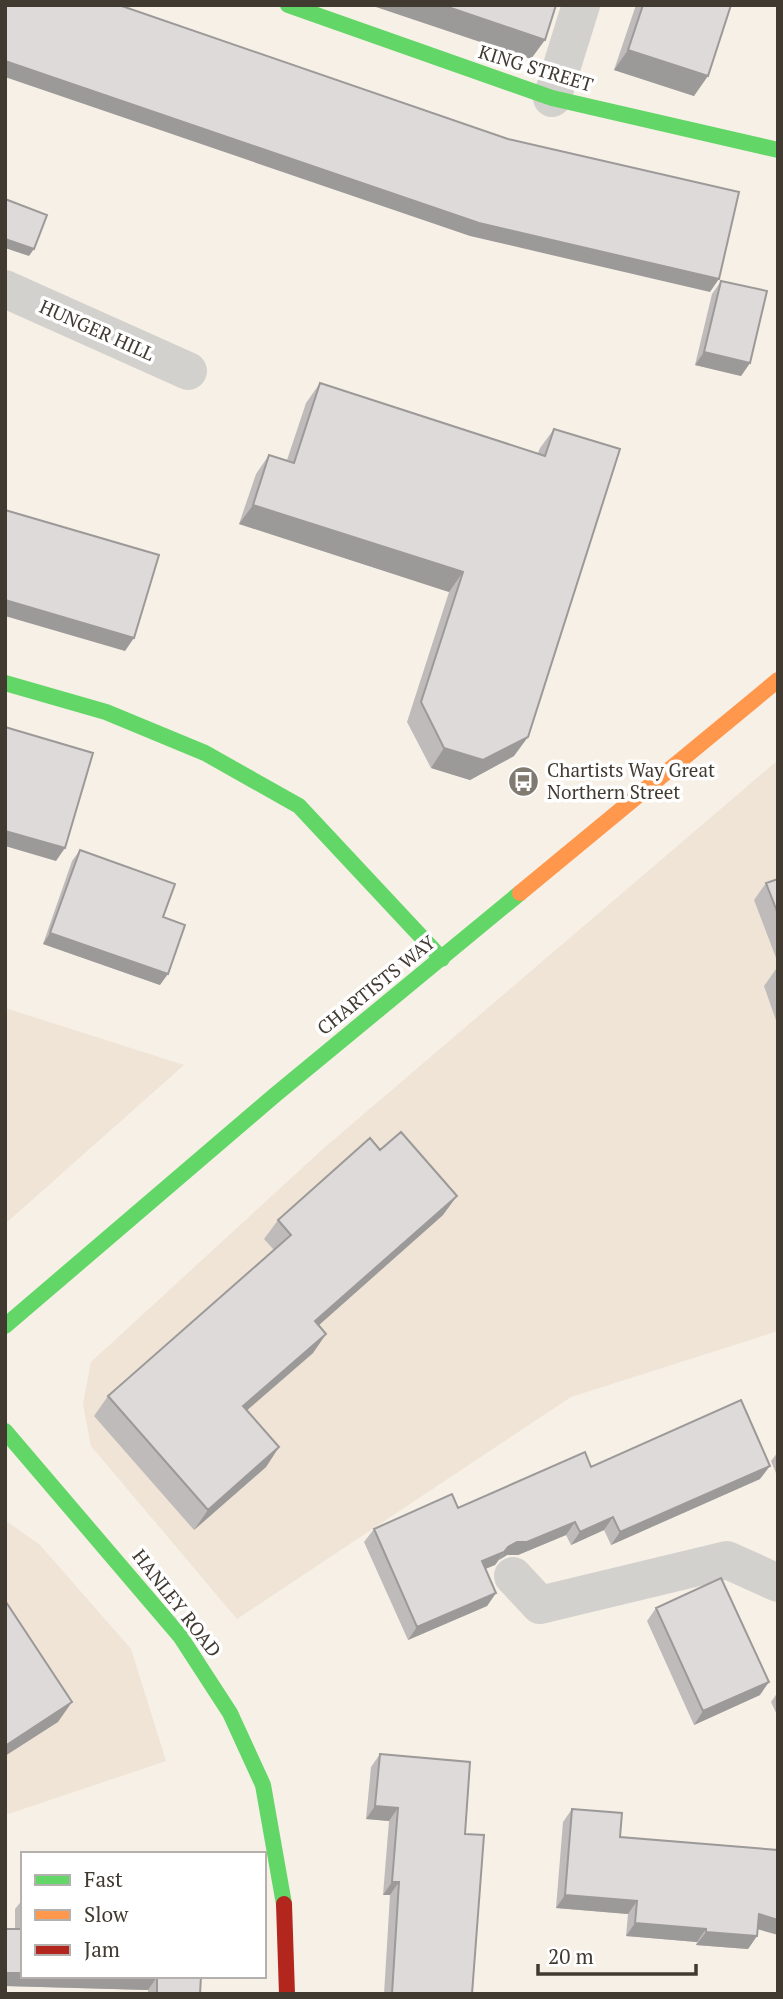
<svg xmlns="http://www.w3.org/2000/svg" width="783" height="1999" viewBox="0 0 783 1999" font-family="'PT Serif',serif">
	<rect width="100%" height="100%" fill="#f7f0e6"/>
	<path fill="#efe4d5" d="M778 760V1331L571 1397 237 1619 91 1446 83 1404 91 1362 324 1148Z
		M5 1008 184 1065 5 1224Z
		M5 1520 40 1545 131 1649 166 1761 5 1815Z"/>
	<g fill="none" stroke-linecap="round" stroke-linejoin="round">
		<path stroke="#d3d1cd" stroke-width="38" d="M552 98 581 5
			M5 289 188 371
			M513 1576 540 1605 727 1560 778 1583"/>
		<path stroke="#63d668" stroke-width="16" d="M288 5 552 98 778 150
			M5 683 106 712 205 753 299 806 442 959
			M5 1326 275 1095 520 893
			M5 1431 180 1636 230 1713 263 1785 284 1904"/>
		<path stroke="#ff974d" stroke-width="16" d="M520 893 778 680"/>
		<path stroke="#b3261e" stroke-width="16" d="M284 1904 287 1994"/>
	</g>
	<path fill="#c0bbbb" d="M636 5H731L694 96 614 70Z
		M721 281 750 363 741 376 695 365 712 294Z
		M320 383 538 453 540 448 554 429 514 756 470 780 431 768 407 722 449 592 239 524 256 474 269 455 287 460 306 403Z
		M80 850 160 985 43 944 72 861Z
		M778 879V963L754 900 766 883Z
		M776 969H778V1026L764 986Z
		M443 1215 319 1325 326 1334 313 1353 247 1410 279 1447 266 1467 194 1530 94 1416 108 1396 274 1250 264 1239 278 1220Z
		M778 1452V1478L771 1461Z
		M591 1467 760 1479 611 1545 604 1530 571 1545 566 1535 518 1555H507L499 1560 495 1565 485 1569 496 1593 487 1606 408 1640 364 1542 374 1529 458 1508Z
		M656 1608 760 1695 694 1725 647 1621Z
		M778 1692V1717L771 1702Z
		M380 1754 465 1834 472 1994H384L390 1895H383L389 1821 366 1819 371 1767Z
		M572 1809 620 1837 757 1929V1936L748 1949 696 1945 697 1942 626 1936 628 1914 556 1908 563 1822Z
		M23 1899V1976H201L200 1994H148V1990L5 1986V1929H15V1909Z"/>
	<path fill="#9c9999" d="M370 5H442L545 40 531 59Z
		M628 50 708 76 694 96 614 70Z
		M5 61 719 279 710 292 470 236 5 77Z
		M5 239 34 249 29 256 5 248Z
		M704 352 750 363 741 376 695 365Z
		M253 505 463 572 449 592 239 524Z
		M5 600 134 638 125 651 5 616Z
		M528 737 514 756 470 780 431 768 444 748Z
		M5 831 65 848 56 861 5 846Z
		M50 933 168 974 160 985 43 944Z
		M457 1196 443 1215 301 1341 315 1321Z
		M326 1334 313 1353 229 1426 243 1406Z
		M279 1447 266 1467 194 1530 208 1510Z
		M770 1466 760 1479 611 1545 620 1532Z
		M613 1517 604 1530 571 1545 580 1532Z
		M575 1522 566 1535 518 1555H507L499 1560 508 1547 517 1542Z
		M504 1552 495 1565 473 1574 482 1561Z
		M496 1593 487 1606 408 1640 417 1627Z
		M769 1682 760 1695 694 1725 703 1711Z
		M72 1702 58 1722 5 1756V1746Z
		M375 1806 398 1808 389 1821 366 1819Z
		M392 1882H399L390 1895H383Z
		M565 1895 637 1901 628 1914 556 1908Z
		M759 1914 778 1920V1935L750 1927Z
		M635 1923 706 1929 697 1942 626 1936Z
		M706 1932 757 1936 748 1949 696 1945Z
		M5 1973H23V1976L157 1977 148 1990 5 1986Z"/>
	<path fill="#dfdada" stroke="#9c9999" stroke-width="2" d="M5 5H119L508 139 739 192 719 279 479 223 5 61Z
		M442 5H556L545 40Z
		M643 5H731L708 76 628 50Z
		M5 199 47 215 34 249 5 239Z
		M721 281 767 291 750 363 704 352Z
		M320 383 545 456 554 429 620 449 528 737 483 760 444 748 421 702 463 572 253 505 269 455 294 463Z
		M5 510 159 555 134 638 5 600Z
		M5 727 93 753 65 848 5 831Z
		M80 850 175 884 163 917 185 925 168 974 50 933Z
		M778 879V914L766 883Z
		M401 1132 457 1196 315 1321 326 1334 243 1406 279 1447 208 1510 108 1396 291 1235 278 1220 370 1138 380 1150Z
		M741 1400 770 1466 620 1532 613 1517 580 1532 575 1522 527 1542H517L508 1547 504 1552 482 1561 496 1593 417 1627 374 1529 452 1494 458 1508 585 1452 591 1467Z
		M721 1578 769 1682 703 1711 656 1608Z
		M5 1602H6L72 1702 5 1746Z
		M380 1754 470 1762 465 1834 484 1835 472 1994H392L399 1882H392L398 1808 375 1806Z
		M572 1809 622 1813 620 1837 778 1850V1920L759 1914 757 1936 706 1932V1929L635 1923 637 1901 565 1895Z
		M5 1929H23V1973H5Z
		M131 1976H201L200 1994H157V1977Z"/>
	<defs>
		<symbol id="bus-disc" viewBox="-11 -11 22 22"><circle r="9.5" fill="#817a70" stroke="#fff"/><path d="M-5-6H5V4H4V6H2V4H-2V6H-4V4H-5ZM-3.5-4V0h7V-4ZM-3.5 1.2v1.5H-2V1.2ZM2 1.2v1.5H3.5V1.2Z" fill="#fff"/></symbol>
	</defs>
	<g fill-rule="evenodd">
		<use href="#bus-disc" x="506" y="764" width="35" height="35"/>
	</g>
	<g text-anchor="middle" stroke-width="7" stroke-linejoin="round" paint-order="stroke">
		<g font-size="19" fill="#413a31" stroke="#fff">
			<text transform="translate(536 68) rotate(17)" y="7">KING STREET</text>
			<text transform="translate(97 330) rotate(24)" y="7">HUNGER HILL</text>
			<text transform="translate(376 985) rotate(-39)" y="7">CHARTISTS WAY</text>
			<text transform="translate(177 1603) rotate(52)" y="7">HANLEY ROAD</text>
		</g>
		<g font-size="19" fill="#413a31" stroke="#fff" text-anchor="start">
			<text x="547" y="777">Chartists Way Great<tspan x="547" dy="22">Northern Street</tspan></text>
		</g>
	</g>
	<rect width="783" height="1999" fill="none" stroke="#413a31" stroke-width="14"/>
	<rect x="21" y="1852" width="245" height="126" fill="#ffffff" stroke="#b3b0ad" stroke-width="2"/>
	<rect x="35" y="1875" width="35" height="10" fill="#63d668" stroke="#b3b0ad" stroke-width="2"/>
	<text x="84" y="1887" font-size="21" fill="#413a31">Fast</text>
	<rect x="35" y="1910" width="35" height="10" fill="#ff974d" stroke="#b3b0ad" stroke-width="2"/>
	<text x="84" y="1922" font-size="21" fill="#413a31">Slow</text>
	<rect x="35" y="1945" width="35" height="10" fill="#b3261e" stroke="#b3b0ad" stroke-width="2"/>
	<text x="84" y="1957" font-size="21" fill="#413a31">Jam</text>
	<path d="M538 1964v10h158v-10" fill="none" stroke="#413a31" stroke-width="3.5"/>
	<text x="548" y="1964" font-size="21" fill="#413a31" stroke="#ffffff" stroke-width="5" paint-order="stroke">20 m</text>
</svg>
